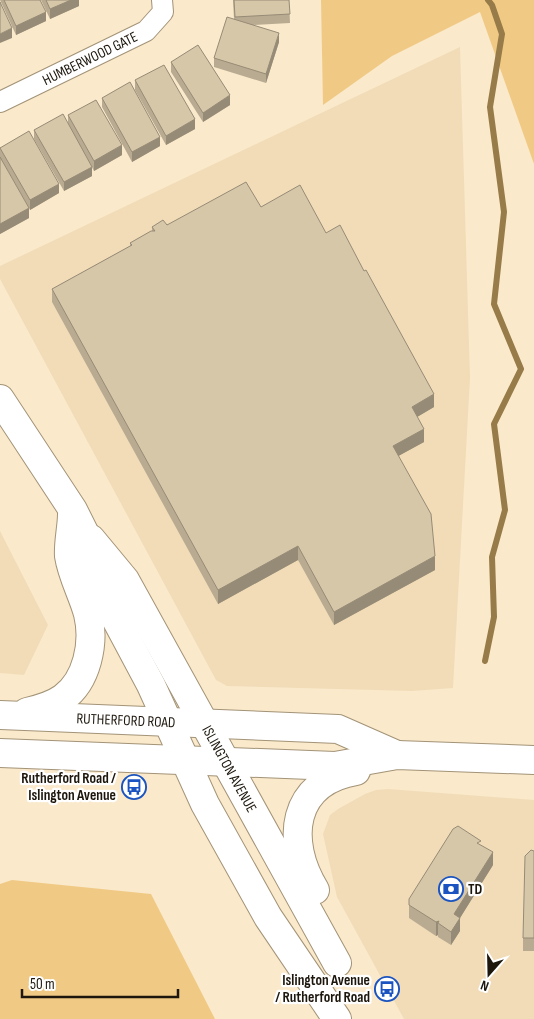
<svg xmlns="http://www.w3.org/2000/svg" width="534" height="1019" viewBox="0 0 534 1019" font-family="'Sofia Sans Condensed',sans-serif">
	<rect width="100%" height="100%" fill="#fae9cb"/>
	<path fill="#f1dcb7" d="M460 47 470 378 453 688 412 691 227 686 216 680 0 279V266Z
		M0 531 48 625 24 675 0 673Z
		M388 789 534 800V1019H404L337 897 323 834 330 815 338 809 365 794 376 790Z"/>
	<path fill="#f0ca85" d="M321 0H534V164L480 12 392 56 323 105Z
		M12 880 151 894 215 1019H0V884Z"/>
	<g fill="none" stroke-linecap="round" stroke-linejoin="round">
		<path stroke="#977b48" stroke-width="6" d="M485 661 494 617 492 557 505 510 494 424 521 369 494 304 504 212 490 107 502 34 492 5 488 0"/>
		<defs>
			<g id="street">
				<path id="s1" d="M0 102 146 31 163 12 162 0"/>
			</g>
			<g id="secondary">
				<path d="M0 399 73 510 84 532 102 593 151 685 205 804 268 917 337 1019"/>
				<path id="s2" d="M91 539 125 580 337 963"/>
				<path d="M27 712C40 709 52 706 63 698 87 681 95 643 88 614 83 595 72 576 69 556 68 543 72 527 72 514"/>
				<path id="s3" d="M0 715 338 729 397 755"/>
				<path d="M0 753 335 766 397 755 534 760"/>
				<path d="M315 890C285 841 291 782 356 771"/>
			</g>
		</defs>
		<use href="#street" stroke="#a39377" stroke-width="22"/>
		<use href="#secondary" stroke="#a39377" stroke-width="30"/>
		<use href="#street" stroke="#fff" stroke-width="20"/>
		<use href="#secondary" stroke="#fff" stroke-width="28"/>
	</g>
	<path fill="#b9ab91" d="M0 0H40L46 21 16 35Z
		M41 0H79V6L50 19Z
		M233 0H289L290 23 253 25 279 42 266 83 214 67V58L234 19Z
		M171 62 230 105 203 122 171 72Z
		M135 80 195 129 166 145 135 90Z
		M102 98 160 146 132 162 102 107Z
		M68 115 122 155 94 171 82 149 92 176 64 191 34 139V130L68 124Z
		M0 147 59 193 30 210 4 164 29 218 0 234Z
		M261 207 326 233 434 407 417 417 424 442 398 456 435 570 334 625 298 560 218 604 52 302V289L130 246V243L152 231V227Z
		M481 845 493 865 460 918V931L451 945 438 937V935L436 936 409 918V899Z
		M534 851V951H523V938Z"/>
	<path fill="#968b76" d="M71 0H79V6L50 19V9Z
		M46 12V21L16 35V26Z
		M12 28V38L0 43V34Z
		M279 33V42L266 83V74Z
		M230 95V105L203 122V113Z
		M195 119V129L166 145V136Z
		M160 137V146L132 162V152Z
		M122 145V155L94 171V161Z
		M92 167V176L64 191V182Z
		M59 184V193L30 210V200Z
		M29 208V218L0 234V224Z
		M434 394V407L412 420V407Z
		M424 429V442L393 459V446Z
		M298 546V560L218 604V590Z
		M435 556V570L334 625V612Z
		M493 852V865L460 918V931L451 945V932L454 914Z
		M439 921 438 923V935L436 936V922Z"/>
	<path fill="#d7c7a9" stroke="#968b76" d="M4 0H40L46 12 16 26Z
		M46 0H71L50 9Z
		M234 0H289L290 14 235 17Z
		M0 2 12 28 0 34Z
		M227 17 279 33 266 74 214 58Z
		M198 45 230 95 203 113 171 62Z
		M164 65 195 119 166 136 135 80Z
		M130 82 160 137 132 152 102 98Z
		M96 100 122 145 94 161 68 115Z
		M63 114 92 167 64 182 34 130Z
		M29 131 59 184 30 200 0 148Z
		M0 157 29 208 0 224Z
		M246 182 261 207 300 185 326 233 340 225 364 271 366 270 434 394 412 407 424 429 393 446 431 514 435 556 334 612 298 546 218 590 52 289 132 245 130 243 151 231H155L152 227 163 220 167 225Z
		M458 826 481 841 477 843 493 852 454 914 460 918 451 932 438 923 439 921 436 922 409 905V899L453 829Z
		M531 850 534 851V938H523L525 856Z"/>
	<defs>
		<symbol id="bus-ring" viewBox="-11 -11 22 22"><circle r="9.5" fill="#fff" stroke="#1b54c0" stroke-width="1.5"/><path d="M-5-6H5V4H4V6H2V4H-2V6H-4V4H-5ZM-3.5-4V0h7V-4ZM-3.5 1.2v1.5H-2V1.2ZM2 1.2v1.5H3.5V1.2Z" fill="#1b54c0"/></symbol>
		<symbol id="bank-ring" viewBox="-11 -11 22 22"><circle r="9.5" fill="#fff" stroke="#1b54c0" stroke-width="1.5"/><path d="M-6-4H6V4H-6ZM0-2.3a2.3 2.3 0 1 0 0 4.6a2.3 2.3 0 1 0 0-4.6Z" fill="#1b54c0"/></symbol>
	</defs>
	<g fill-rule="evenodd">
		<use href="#bus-ring" x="120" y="773" width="28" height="28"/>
		<use href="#bank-ring" x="437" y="875" width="28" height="28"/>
		<use href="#bus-ring" x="373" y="975" width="28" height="28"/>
	</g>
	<g text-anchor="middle" stroke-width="4.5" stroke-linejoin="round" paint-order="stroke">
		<g font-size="15" fill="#1c160c" stroke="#fff">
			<text dy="5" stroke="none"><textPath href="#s1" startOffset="100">HUMBERWOOD GATE</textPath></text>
			<text dy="5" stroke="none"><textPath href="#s3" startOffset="126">RUTHERFORD ROAD</textPath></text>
			<text dy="5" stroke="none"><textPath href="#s2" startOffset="269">ISLINGTON AVENUE</textPath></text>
		</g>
		<g font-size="15" font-weight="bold" fill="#1c160c" stroke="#fff" text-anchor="end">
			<text x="116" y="783">Rutherford Road /<tspan x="116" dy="17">Islington Avenue</tspan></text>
			<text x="468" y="894" text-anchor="start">TD</text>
			<text x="370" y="985">Islington Avenue<tspan x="370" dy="17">/ Rutherford Road</tspan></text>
		</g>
	</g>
	<g transform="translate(489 974) rotate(200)" stroke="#ffffff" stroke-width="4" paint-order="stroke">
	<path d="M0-4L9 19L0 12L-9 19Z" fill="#1c160c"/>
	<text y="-8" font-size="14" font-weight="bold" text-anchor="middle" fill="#1c160c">N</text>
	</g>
	<path d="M22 989v8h156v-8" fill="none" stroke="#1c160c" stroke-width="2.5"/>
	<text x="30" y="989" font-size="15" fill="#1c160c" stroke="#ffffff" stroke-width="4" paint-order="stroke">50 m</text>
</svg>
